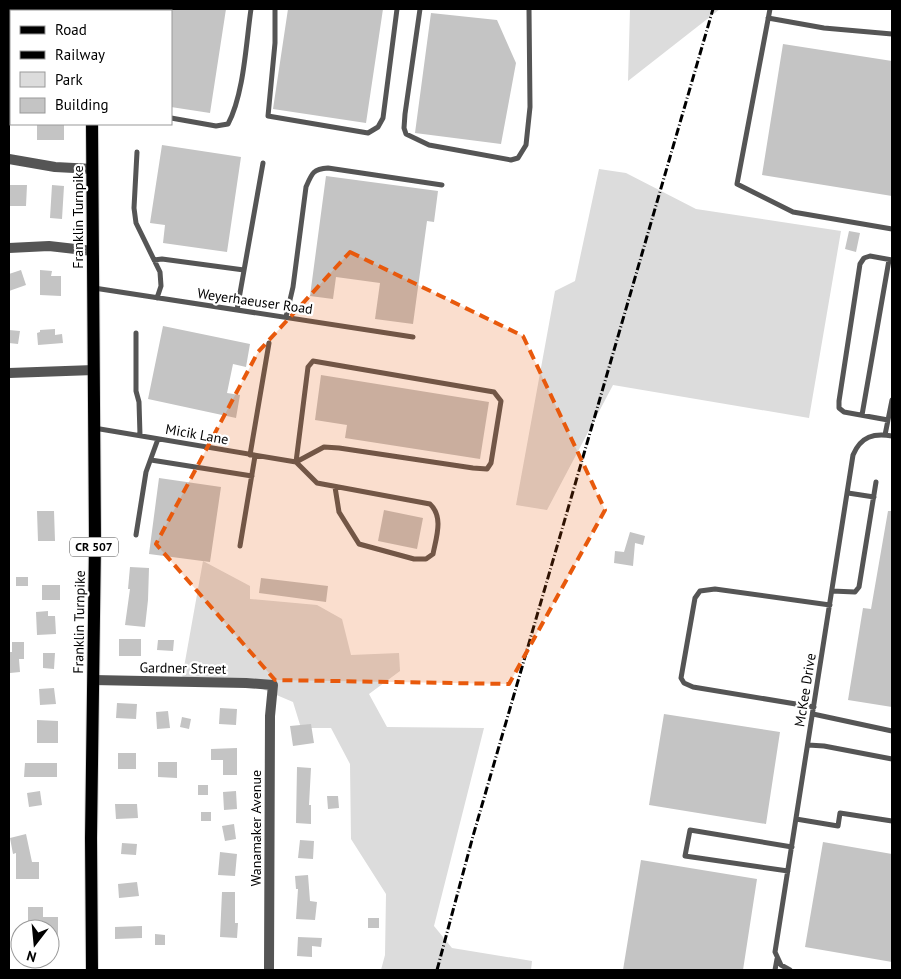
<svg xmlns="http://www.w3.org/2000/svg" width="901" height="979" viewBox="0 0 901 979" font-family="'PT Sans',sans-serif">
	<rect width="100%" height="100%" fill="#fff"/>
	<path fill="#dcdcdc" d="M630 9H720L628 81Z
		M599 169 626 173 696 209 841 231 809 418 613 385 547 510 516 505 555 291 575 281Z
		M203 561 250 586V599L317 605 342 619 351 655 399 653 400 671 369 694 387 727 484 728 434 926 452 948 532 961 531 970H381L385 955 386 894 351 839 350 764 331 728H301L293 702 260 688 181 684Z"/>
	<path fill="#c4c4c4" d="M171 9H226L210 113 171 107Z
		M288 9H383L366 123 273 109Z
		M431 13 497 20 516 63 501 144 415 133Z
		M783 44 892 61V196L762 175Z
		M37 124H64V140H37Z
		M162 145 241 157 227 252 163 243 165 225 150 223Z
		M326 176 438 191 434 222 427 221 413 324 375 319 380 283 336 277 333 299 310 296Z
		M9 185H27L26 206H9Z
		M52 185 64 186 62 219 50 218Z
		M849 231 860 233 856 252 845 249Z
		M21 270 26 285 9 291V274Z
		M40 270 52 271 51 276H61V296L40 295Z
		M163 326 250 344 246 367 233 364 227 393 240 395 236 418 148 399Z
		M55 329V335L62 334 63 343 38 345 37 333 40 332V330Z
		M9 330 20 331 18 344 9 343Z
		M321 375 489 402 480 459 345 438 347 425 315 420Z
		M159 478 221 487 210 562 149 554Z
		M384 510 423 518 417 549 378 541Z
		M37 511H54L55 541H38Z
		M888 511H892V707L848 700 863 608 871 609Z
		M630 532 645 536 643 545 635 543 633 566 614 563 615 551 624 552Z
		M130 567 149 568 148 600 145 627 125 625 130 589H128Z
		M16 577H28V586H16Z
		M261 578 328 586 326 602 259 593Z
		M42 585H60V600H42Z
		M48 611V616H55L56 634 37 635 36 612Z
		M119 639H141V656H119Z
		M158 640H174L173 651 157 650Z
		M12 642H24V659H19L20 672 10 673 9 652H12Z
		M43 653H55L54 669 43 668Z
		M54 688 56 704 40 705 39 689Z
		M117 703 137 704 136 719 116 718Z
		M220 708 237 709 236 725 219 724Z
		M168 711 170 728 157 729 156 712Z
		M664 714 780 732 766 824 649 805Z
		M182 717 191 719 189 729 180 727Z
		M37 720 58 721V743H37Z
		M311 724 314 743 293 746 290 726Z
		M237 748V775H223V760H211V749Z
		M118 753H136V769H118Z
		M158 762H177V778L158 777Z
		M25 763H57V777H24Z
		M297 767 311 768 309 805H311V824L296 823Z
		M198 785H208V795H198Z
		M40 791 42 805 29 807 27 793Z
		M236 791 237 809 224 810 223 792Z
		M327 796H338L339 808 328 809Z
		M115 804H137L138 818 116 819Z
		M201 812H211V821H201Z
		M234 824 236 839 225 841 222 826Z
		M26 834 32 862H39V879H16V853L13 854 10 838Z
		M300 840 314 841 313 859 298 858Z
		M823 842 892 854V962L805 947Z
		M122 843 137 844 136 855 121 854Z
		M220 852 237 854 235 876 218 875Z
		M641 860 757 879 743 970H623Z
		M308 875 310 901 317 902 315 920 296 919 298 889H296L295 876Z
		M137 882 139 896 119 898 118 884Z
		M222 892H235V923H238L237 938 220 937Z
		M28 907H43V917H58V945H50V929H36V922H28Z
		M368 918H379V928H368Z
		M142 926V938L115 939V927Z
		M155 934 165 935V945H155Z
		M298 937 322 938 321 947 312 946V957L297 956Z"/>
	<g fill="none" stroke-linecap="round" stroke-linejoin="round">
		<defs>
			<path id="primary" d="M92 11V9
				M92 970 91 838 95 543 92 124"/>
		</defs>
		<use href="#primary" stroke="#dbdbdb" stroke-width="14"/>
		<path stroke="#555" stroke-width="5" d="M275 9V43L268 116 368 133 378 127 383 118 397 9
			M420 9 405 114 404 128 406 134 429 145 511 160 518 158 526 145 530 107 529 9
			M770 9 737 184 793 212 892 229
			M138 11 139 9
			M768 18 824 28 892 34
			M171 118 216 126 228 124C244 94 246 43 251 9
			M137 152 134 208 136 223 160 272 161 286 157 298
			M154 260 162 259 244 270
			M94 288 413 337
			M237 310 263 163
			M286 317 293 287 306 187C312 173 313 169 328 168L442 185
			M136 333V391L139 402 140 435
			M313 361 494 392 501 401 491 463 487 469 473 468 339 448 324 447 296 462 308 367Z
			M862 415 889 260
			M888 420 844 412 839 408V401L860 264 864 258 870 256 892 260
			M94 428 296 462
			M885 435 892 400
			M250 455 269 343
			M151 460 252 476
			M296 462 317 483 430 504C444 517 436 538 433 554L426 559H414L359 544 339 512 335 487
			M848 493 874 497
			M136 535 146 472 158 439
			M240 546 255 456
			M832 591 855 592 859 587 876 482
			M814 707 693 687 684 683 681 678 695 598 700 591 715 589 830 605
			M813 714 892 731
			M808 745 824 746 892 759
			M796 819 838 826 840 813 892 821
			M788 871 685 856 690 830 792 847
			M775 970 777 959
			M790 970 781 965 775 952 853 455C861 436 874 433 892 436"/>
		<path stroke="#555" stroke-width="10" d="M9 14H11
			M9 159 55 167 93 169
			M9 248 49 246 93 251
			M9 373 94 370
			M93 680 246 683 273 685 270 716 269 970"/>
		<use href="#primary" stroke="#000" stroke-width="12"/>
		<path stroke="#000" stroke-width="3" stroke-dasharray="8 2.5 1 2.5" stroke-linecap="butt" d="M437 970 473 836 713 9"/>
	</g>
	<path fill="#e8590c" fill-opacity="0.2" stroke="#e8590c" stroke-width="4" stroke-dasharray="10 6" stroke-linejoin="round" d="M350 252 523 336 605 510 509 684 275 680 156 544 258 352Z"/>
	<g text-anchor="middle" stroke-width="4.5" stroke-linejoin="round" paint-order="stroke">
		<rect fill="#fff" stroke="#4c4c4c" stroke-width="1" x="70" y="537.5" width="48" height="19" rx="4"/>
		<g font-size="12" font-weight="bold" fill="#000">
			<text x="94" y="551">CR 507</text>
		</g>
		<g font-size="14" fill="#000" stroke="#fff">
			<text transform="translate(78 217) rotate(-90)" y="5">Franklin Turnpike</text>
			<text transform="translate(255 301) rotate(8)" y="5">Weyerhaeuser Road</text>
			<text transform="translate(197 434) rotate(10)" y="5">Micik Lane</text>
			<text transform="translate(79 622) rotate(-89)" y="5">Franklin Turnpike</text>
			<text transform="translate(183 668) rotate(1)" y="5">Gardner Street</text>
			<text transform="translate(805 690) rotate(-81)" y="5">McKee Drive</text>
			<text transform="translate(256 828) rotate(-90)" y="5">Wanamaker Avenue</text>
		</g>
	</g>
	<rect width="901" height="979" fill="none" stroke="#000000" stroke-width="20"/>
	<rect x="10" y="10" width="162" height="115" fill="#ffffff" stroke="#999999"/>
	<rect x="20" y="26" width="25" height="8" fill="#000000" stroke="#999999"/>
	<text x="55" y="35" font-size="15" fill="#000000">Road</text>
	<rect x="20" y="51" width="25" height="8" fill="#000000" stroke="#999999"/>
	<text x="55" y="60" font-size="15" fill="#000000">Railway</text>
	<rect x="20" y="72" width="25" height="15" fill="#dcdcdc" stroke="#999999"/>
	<text x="55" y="85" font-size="15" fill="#000000">Park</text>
	<rect x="20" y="98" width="25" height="15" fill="#c4c4c4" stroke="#999999"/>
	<text x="55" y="110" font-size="15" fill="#000000">Building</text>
	<g transform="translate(35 944) rotate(196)"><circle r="24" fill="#ffffff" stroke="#999999"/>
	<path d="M0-4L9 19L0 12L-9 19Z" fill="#000000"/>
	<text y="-8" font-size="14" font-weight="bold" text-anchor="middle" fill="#000000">N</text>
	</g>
</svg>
